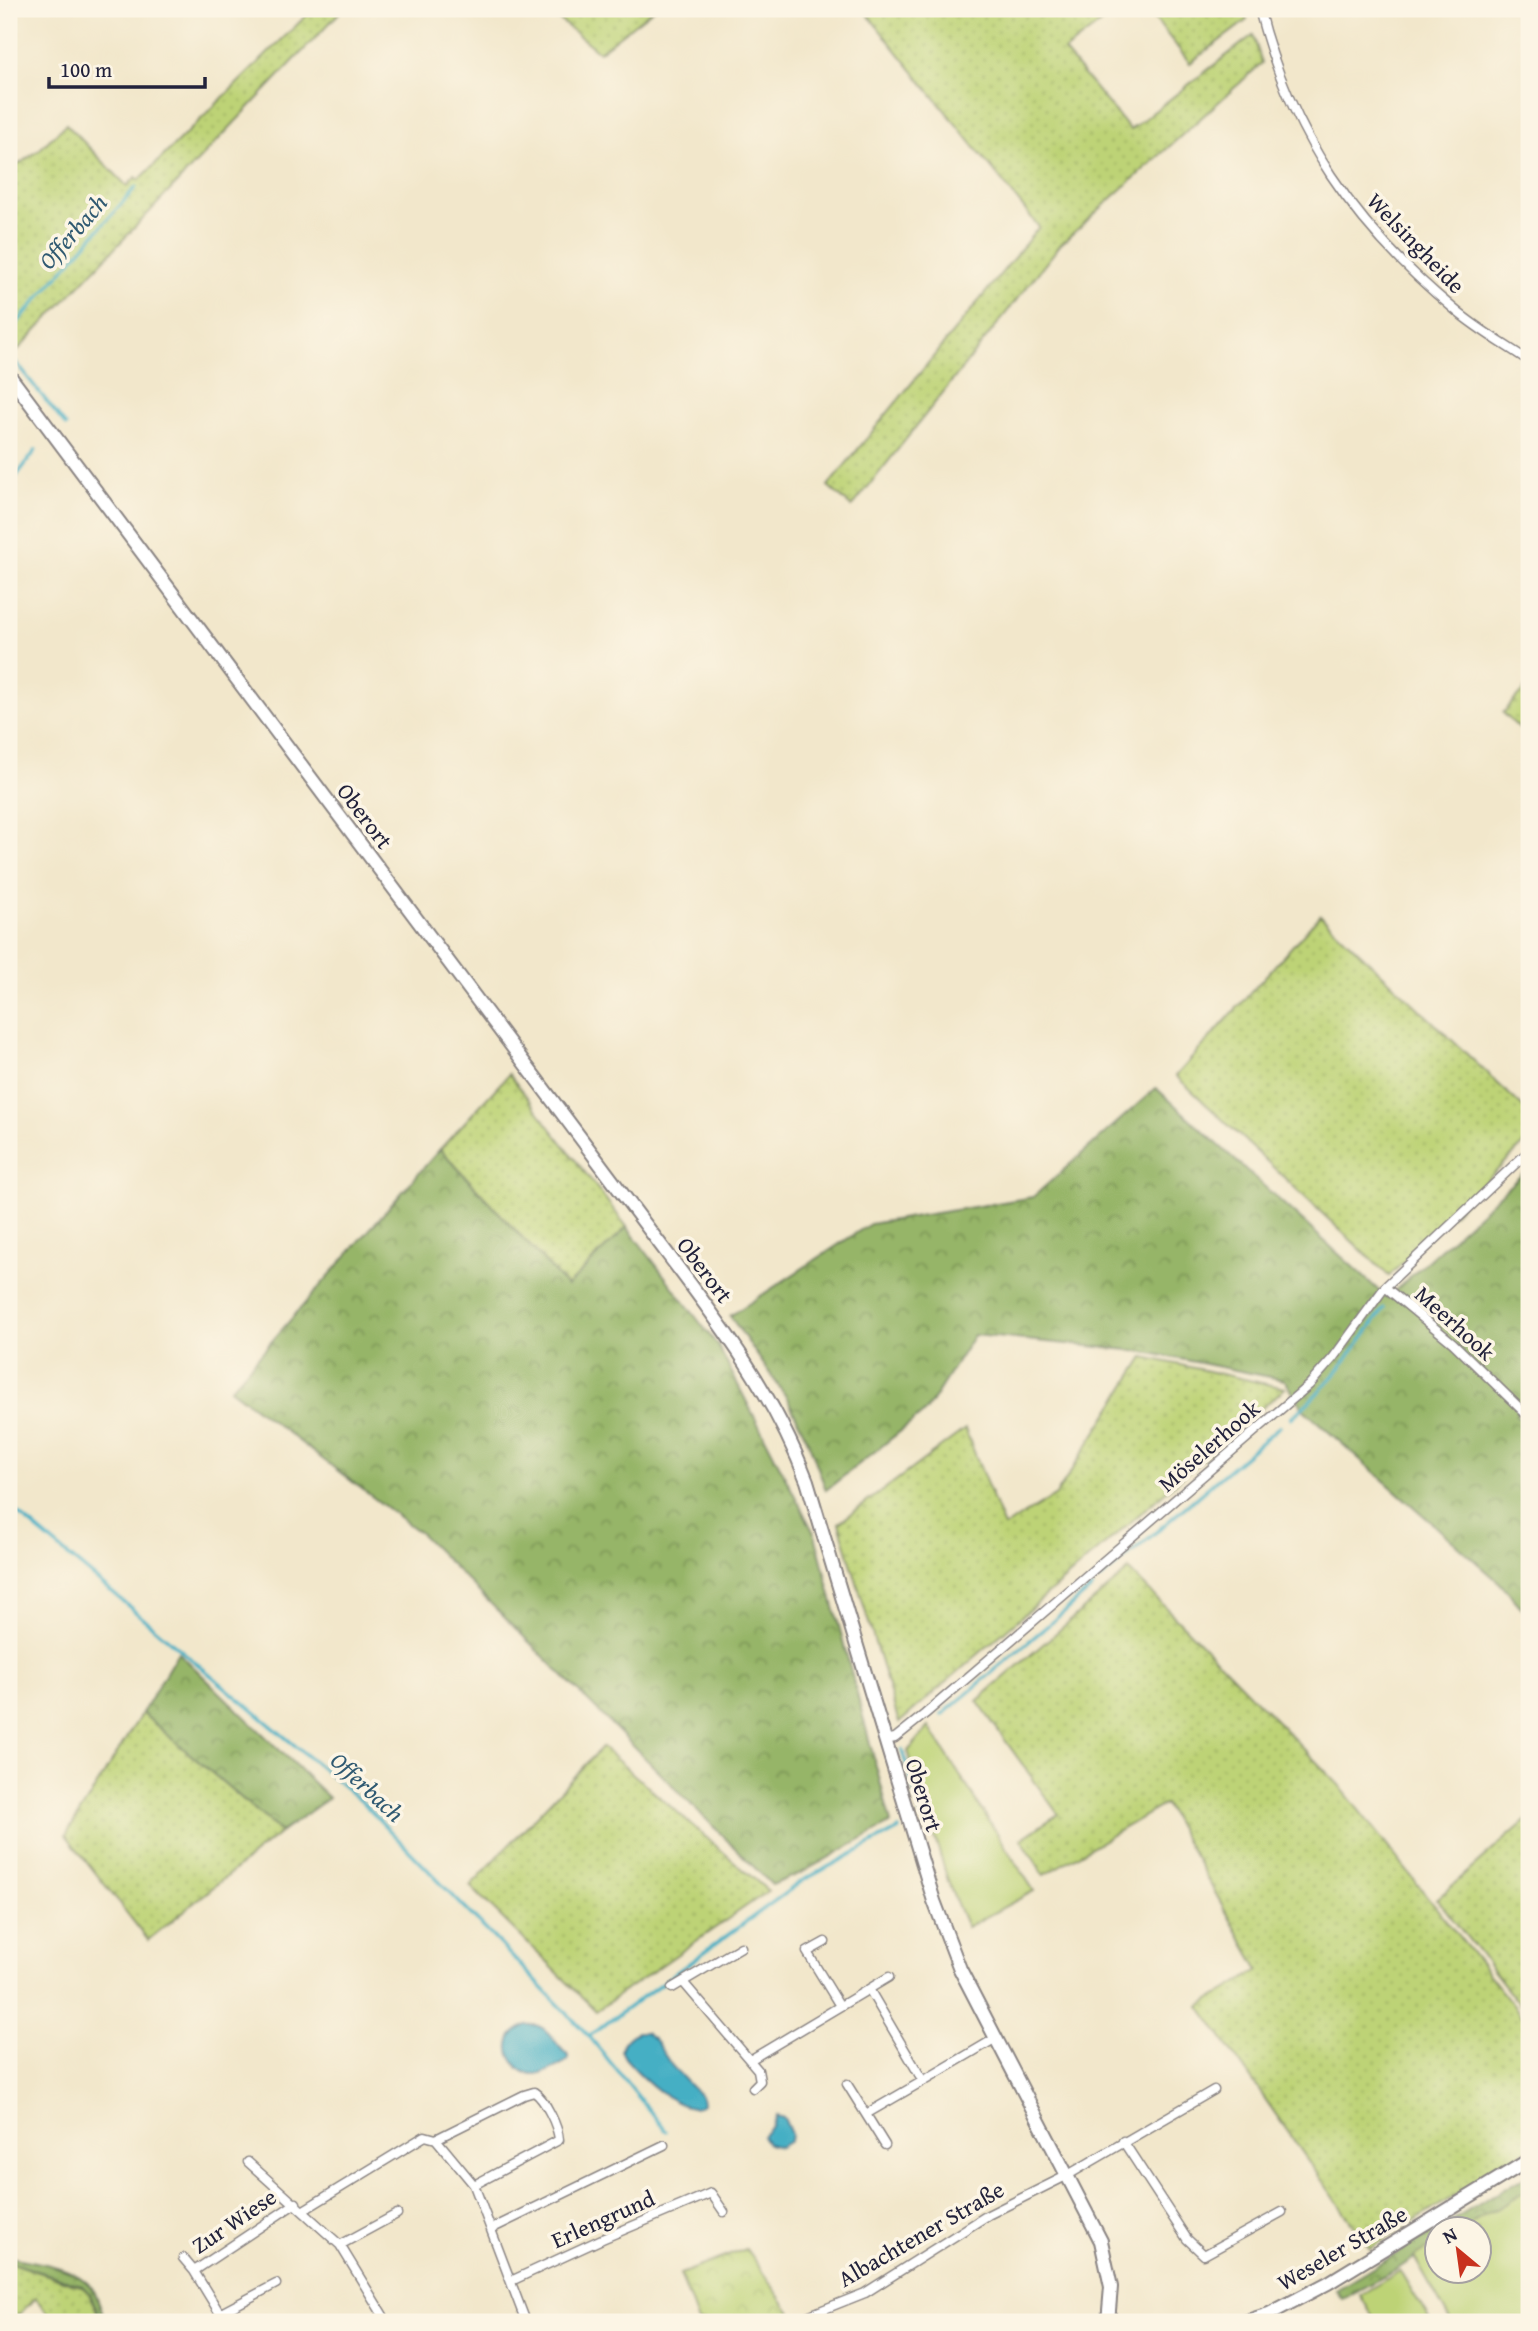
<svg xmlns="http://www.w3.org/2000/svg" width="1538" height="2331" viewBox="0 0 1538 2331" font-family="'Gentium Book Plus',serif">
	<defs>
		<pattern id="grass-dots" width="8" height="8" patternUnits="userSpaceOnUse" patternTransform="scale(1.75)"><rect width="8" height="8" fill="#bdd376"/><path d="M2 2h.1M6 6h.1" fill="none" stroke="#a2b567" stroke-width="1.8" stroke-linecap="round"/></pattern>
		<pattern id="forest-crowns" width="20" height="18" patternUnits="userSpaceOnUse" patternTransform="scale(1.75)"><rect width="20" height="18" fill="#96b567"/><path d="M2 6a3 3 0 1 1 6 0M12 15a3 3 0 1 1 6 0" fill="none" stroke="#7a9356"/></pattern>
		<pattern id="park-crowns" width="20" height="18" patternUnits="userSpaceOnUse" patternTransform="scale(1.75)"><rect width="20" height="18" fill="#bdd376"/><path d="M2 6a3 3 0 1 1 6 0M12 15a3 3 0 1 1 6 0" fill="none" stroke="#a2b567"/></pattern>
	</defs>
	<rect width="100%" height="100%" fill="#fcf5e5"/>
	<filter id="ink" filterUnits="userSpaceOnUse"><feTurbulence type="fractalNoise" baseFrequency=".0143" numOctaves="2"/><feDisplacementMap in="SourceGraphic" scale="14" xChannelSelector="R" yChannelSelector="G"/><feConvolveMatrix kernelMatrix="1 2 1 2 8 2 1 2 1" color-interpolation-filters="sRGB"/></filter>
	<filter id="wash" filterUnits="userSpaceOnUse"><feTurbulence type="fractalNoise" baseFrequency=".00686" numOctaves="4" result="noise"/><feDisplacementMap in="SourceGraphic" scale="28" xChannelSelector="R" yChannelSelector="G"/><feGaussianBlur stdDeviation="1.57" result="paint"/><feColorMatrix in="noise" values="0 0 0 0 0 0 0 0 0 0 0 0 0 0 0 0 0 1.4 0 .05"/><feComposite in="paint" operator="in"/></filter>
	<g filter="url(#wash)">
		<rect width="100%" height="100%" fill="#f2e7cb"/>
		<path fill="url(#grass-dots)" stroke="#707a58" stroke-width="2" d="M313 9H343L14 354 9 347V171L39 150 66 124 127 186 136 177 139 180Z
			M546 9H654L599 52Z
			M863 9H1120L1064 51 1130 130 1253 35 1262 63 1061 244 852 507 828 486 1039 227Z
			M1147 9H1244L1247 20 1190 63Z
			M1529 684V738L1503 713Z
			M1320 915 1529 1113V1139L1389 1276 1176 1076Z
			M509 1074 627 1227 567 1286 440 1149Z
			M1144 1357 1285 1388 899 1723 839 1523 965 1429 1004 1527 1056 1495Z
			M1129 1570 1338 1784 1529 2025V2149L1370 2249 1200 2006 1259 1970 1165 1804 1044 1875 1021 1839 1058 1814 977 1701Z
			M142 1713 281 1832 148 1940 66 1835Z
			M602 1747 768 1891 596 2011 470 1886Z
			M1529 1818V2016L1437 1899Z
			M11 2263 81 2286 90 2294 99 2317 92 2322H56L35 2298 12 2322H9V2266Z"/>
		<path fill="url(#forest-crowns)" stroke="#5c6c51" stroke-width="2" d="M1156 1088 1387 1298 1529 1168V1396L1516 1415 1529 1426V1616L1500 1583 1303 1409 1285 1380 1140 1351 974 1335 926 1411 826 1490 809 1443 787 1398 730 1316 870 1224 1033 1197Z
			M440 1149 567 1286 627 1227 718 1346 815 1535 891 1823 801 1873 772 1885 420 1533 230 1389Z
			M178 1652 329 1798 281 1832 142 1713Z
			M1529 2174V2190L1461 2230H1437Z
			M1436 2230V2244L1396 2270 1342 2299 1336 2290Z
			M9 2257C35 2262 78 2266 94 2291 99 2300 102 2313 106 2322H102L90 2294 81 2285 12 2263 9 2266Z"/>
		<path fill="url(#park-crowns)" stroke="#707a58" stroke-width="2" d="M746 2249 792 2314 769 2322H698L680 2274Z"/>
		<path fill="#bdd376" stroke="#707a58" stroke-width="2" d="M929 1727 1034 1891 967 1927 950 1887 908 1751Z
			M1529 2190V2322H1451L1414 2257 1436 2244V2272H1478V2230L1461 2229Z
			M1400 2271 1429 2319 1423 2322H1376L1360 2295Z"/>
		<path fill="#45afc4" stroke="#346880" stroke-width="2" d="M526 2025C550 2022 553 2045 568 2055V2060C559 2066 544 2075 532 2074 518 2073 505 2054 510 2040 512 2033 520 2029 526 2025Z
			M638 2032H645L654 2039 672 2066 702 2098 703 2104C681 2118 639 2074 625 2058L621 2050C623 2041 629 2035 638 2032Z
			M776 2116 784 2118 791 2134 790 2141 780 2147 768 2144 762 2136 772 2126Z"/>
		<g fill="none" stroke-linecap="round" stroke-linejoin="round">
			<path stroke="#45afc4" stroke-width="3.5" d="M9 332 136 187
				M10 355 66 426
				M9 486 36 450
				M1291 1418C1330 1385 1355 1349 1384 1308
				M9 1506 361 1801 589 2036 666 2131
				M1101 1579 1280 1426
				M942 1715 1092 1588
				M902 1750 922 1816
				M589 2036 802 1881 899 1829"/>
		</g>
	</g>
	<g filter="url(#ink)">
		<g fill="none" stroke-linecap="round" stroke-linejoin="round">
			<defs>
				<path id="street" d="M1259 9C1291 135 1354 226 1454 309 1477 329 1504 344 1529 361
					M1385 1287 1453 1343 1529 1417
					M885 1740 895 1738 925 1714 1309 1385 1333 1358 1385 1287 1529 1151
					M825 1942 807 1952 840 2006
					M683 1982 758 2070 760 2081 753 2088
					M672 1988 741 1947
					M869 1989 889 1977
					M750 2060 869 1989 923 2081 996 2038
					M847 2084 885 2145
					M866 2114 923 2081
					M436 2139 524 2095 534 2092C545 2099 558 2126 559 2140L474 2185
					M1123 2141 1187 2239 1204 2255 1282 2212
					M248 2162 340 2245 387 2322
					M304 2210 425 2136 436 2139 474 2185 526 2322
					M491 2229 664 2145
					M340 2245 397 2214
					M183 2258 194 2271 225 2322
					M194 2271 296 2203
					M511 2281 602 2239 711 2193 724 2212
					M221 2313 276 2284
					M792 2322 865 2293 988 2215 1068 2175 1214 2090"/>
				<path id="secondary" d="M9 375 639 1216C703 1302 768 1379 807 1481L934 1901 960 1969 1101 2241 1111 2287 1108 2322
					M1244 2322 1269 2314 1328 2283 1529 2160"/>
			</defs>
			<use href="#street" stroke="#8a8483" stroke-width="11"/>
			<use href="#secondary" stroke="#8a8483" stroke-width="16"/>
			<use href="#street" stroke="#fff" stroke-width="8"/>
			<use href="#secondary" stroke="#fff" stroke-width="12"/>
		</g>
	</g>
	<g text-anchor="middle" stroke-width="7" stroke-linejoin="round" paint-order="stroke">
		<g font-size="23" fill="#22223b" stroke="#fcf5e5">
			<text transform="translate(1416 243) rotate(46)" y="8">Welsingheide</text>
			<text transform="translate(365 816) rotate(53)" y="8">Oberort</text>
			<text transform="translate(705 1270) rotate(53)" y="8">Oberort</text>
			<text transform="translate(1455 1323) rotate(42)" y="8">Meerhook</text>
			<text transform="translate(1209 1446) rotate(-41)" y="8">Möselerhook</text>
			<text transform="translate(924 1795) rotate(73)" y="8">Oberort</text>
			<text transform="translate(603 2219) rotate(-24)" y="8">Erlengrund</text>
			<text transform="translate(234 2221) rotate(-34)" y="8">Zur Wiese</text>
			<text transform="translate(921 2234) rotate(-30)" y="8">Albachtener Straße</text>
			<text transform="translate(1342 2248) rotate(-30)" y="8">Weseler Straße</text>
		</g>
		<g font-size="24" font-style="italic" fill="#305a72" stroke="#fcf5e5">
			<text transform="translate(73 232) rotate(-49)" y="8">Offerbach</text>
			<text transform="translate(367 1787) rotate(43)" y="8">Offerbach</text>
		</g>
	</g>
	<rect width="1538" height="2331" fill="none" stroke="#fcf5e5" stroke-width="35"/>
	<g transform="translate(1458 2250) rotate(331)"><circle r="33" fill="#fcf5e5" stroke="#a5a1a1" stroke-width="2"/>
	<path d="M0-5L12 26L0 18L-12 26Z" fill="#c8321e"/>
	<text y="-10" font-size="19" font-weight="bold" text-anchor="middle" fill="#22223b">N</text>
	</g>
	<path d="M49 77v10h156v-10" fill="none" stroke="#22223b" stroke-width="3.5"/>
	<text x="60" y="77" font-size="21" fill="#22223b" stroke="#fcf5e5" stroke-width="5" paint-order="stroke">100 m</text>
</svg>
